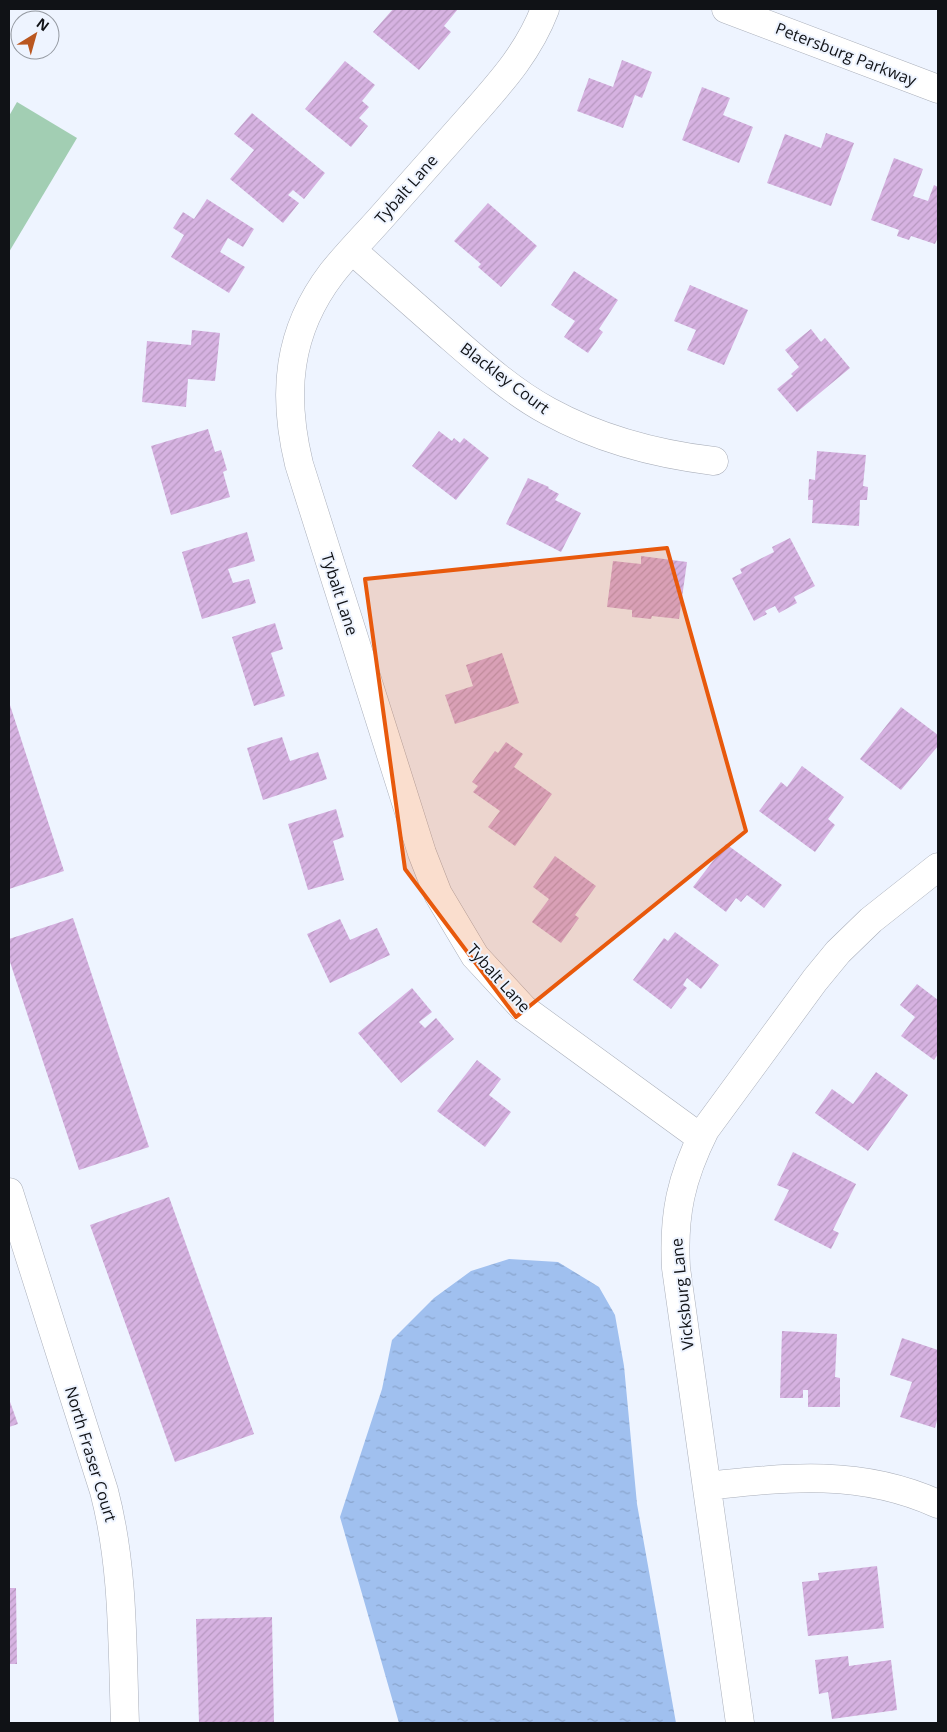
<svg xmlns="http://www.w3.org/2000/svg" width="947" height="1732" viewBox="0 0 947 1732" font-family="'Open Sans',sans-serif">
	<defs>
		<pattern id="water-ripples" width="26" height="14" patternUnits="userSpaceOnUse" patternTransform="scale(1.25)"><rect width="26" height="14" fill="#a0c0ef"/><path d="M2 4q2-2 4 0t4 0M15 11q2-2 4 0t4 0" fill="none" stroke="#89a4cc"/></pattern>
		<pattern id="building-hatch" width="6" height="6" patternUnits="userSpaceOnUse" patternTransform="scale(1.25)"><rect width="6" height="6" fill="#d6b2e1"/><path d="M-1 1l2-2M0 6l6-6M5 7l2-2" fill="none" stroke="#b798c0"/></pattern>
	</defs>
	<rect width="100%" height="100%" fill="#eef4ff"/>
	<path fill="#a2ceb3" d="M17 102 77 138 9 252V116Z"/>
	<path fill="url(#water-ripples)" d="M509 1259 558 1262 599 1287 615 1315 624 1366 637 1504 676 1723H399L340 1517 382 1389 392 1340 434 1298 471 1271Z"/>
	<path fill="url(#building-hatch)" d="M393 9H458L444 26 451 32 419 70 373 32Z
		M622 60 652 72 642 98 635 95 623 128 577 111 589 78 613 87Z
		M345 61 375 85 362 101 369 107 359 118 368 126 351 147 305 109Z
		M702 87 730 98 723 115 753 127 739 163 682 140Z
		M252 113 325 173 304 199 293 190 288 195 299 203 283 223 230 179 254 150 234 134Z
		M826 133 854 143 831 206 767 183 785 134 821 148Z
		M894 158 923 169 913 196 928 201 934 185 938 187V237L935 244 911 236 909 240 897 236 899 230 871 220Z
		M207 199 254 229 243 247 228 238 220 252 245 267 229 293 171 257 184 235 173 228 183 212 194 219Z
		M488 203 537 246 501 287 478 267 481 264 454 241Z
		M574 271 618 300 599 329 603 332 588 353 564 337 575 321 551 305Z
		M690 285 748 310 724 365 687 350 696 330 674 321Z
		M811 329 821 342 825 338 850 368 797 412 777 389 793 376 791 374 799 367 785 350Z
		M192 330 220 333 215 381 188 379 186 407 142 402 147 341 191 345Z
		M208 429 215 452 221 450 227 470 223 472 230 497 171 515 151 446Z
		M439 431 452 441 454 438 460 443 464 438 489 458 456 500 412 466Z
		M817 451 866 455 863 486 868 487 867 500H860L859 526 812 523 813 500H808L809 479 815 480Z
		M528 478 549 487 548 488 559 494 555 500 581 513 561 552 506 524Z
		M247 532 255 561 228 569 233 583 249 579 256 603 202 619 182 552Z
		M790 538 815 586 794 597 797 603 779 613 775 606 765 611 767 614 754 621 732 578 742 573 740 569 774 552 772 547Z
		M641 556 687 562 679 619 652 616 651 619 632 617V610L607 607 613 561 641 564Z
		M275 623 283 649 271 653 285 696 254 706 232 637Z
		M502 653 519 703 455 724 445 695 473 686 466 665Z
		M9 702 64 871 9 889Z
		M901 707 938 735V746L901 790 860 759Z
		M282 737 290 761 318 752 327 779 263 800 247 748Z
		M506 742 523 754 514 767 552 794 515 846 488 827 500 811 473 792 478 786 472 782 495 751 498 753Z
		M802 766 844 797 828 819 835 825 815 852 759 811 781 782 787 787Z
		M336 809 344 837 333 841 344 880 308 890 288 824Z
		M726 844 782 885 764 908 747 895 741 902 736 898 726 912 693 887Z
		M555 856 596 886 575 915 579 918 561 943 532 922 549 899 533 887Z
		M73 918 149 1147 79 1170 9 959V939Z
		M340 919 350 940 377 928 390 955 330 983 307 934Z
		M675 932 719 965 701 989 687 978 683 985 687 988 671 1009 633 980 664 938 668 941Z
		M917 984 938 1000V1054L934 1060 901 1036 915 1017 900 1005Z
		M412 988 432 1012 419 1022 425 1028 436 1018 454 1039 401 1083 358 1033Z
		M477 1060 501 1079 489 1095 511 1112 485 1147 437 1111Z
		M876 1072 908 1095 868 1151 815 1113 832 1089 853 1104Z
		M793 1152 856 1184 833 1230 839 1233 831 1249 774 1220 789 1190 777 1185Z
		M169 1197 254 1434 175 1462 90 1225Z
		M782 1331 837 1334 835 1377 840 1378V1407H808V1390H803V1398H780Z
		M902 1338 938 1350V1417L935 1428 900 1417 912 1382 890 1375Z
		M9 1399 18 1424 9 1427Z
		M877 1566 884 1628 808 1636 802 1582 819 1580 818 1573Z
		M9 1588H16L17 1664H9Z
		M272 1617 274 1723H199L196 1619Z
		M848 1656 849 1666 891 1660 897 1710 832 1719 828 1692 819 1694 815 1660Z"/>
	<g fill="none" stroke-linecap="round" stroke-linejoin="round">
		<defs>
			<path id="street" d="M545 9C529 51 502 81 473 114 442 149 411 184 380 219 364 237 347 254 332 273 287 332 282 394 299 464L422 853 438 894 475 956 524 1009 701 1138
				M726 9 938 89
				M353 251C384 278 415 306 446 333 478 361 511 391 548 411 599 439 656 454 714 461
				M9 1192 104 1491C124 1567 122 1645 125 1723
				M707 1486C788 1477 861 1469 938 1504
				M740 1723 676 1268C673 1214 681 1178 705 1130L815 980 838 952 871 920 938 867"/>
		</defs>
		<use href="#street" stroke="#aaafba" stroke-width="29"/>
		<use href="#street" stroke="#fff" stroke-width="28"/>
	</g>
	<path fill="#e8590c" fill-opacity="0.2" stroke="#e8590c" stroke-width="4" stroke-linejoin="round" d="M667 548 746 831 516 1017 405 869 365 579Z"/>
	<g text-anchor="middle" stroke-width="4" stroke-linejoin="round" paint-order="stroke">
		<g font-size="16" fill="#101216" stroke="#eef4ff">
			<text transform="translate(846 54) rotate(21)" y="6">Petersburg Parkway</text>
			<text transform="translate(406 189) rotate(-49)" y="6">Tybalt Lane</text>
			<text transform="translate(505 378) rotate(37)" y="6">Blackley Court</text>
			<text transform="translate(340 594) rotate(72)" y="6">Tybalt Lane</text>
			<text transform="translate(499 978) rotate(48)" y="6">Tybalt Lane</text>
			<text transform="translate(682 1294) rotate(-96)" y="6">Vicksburg Lane</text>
			<text transform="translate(91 1454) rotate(73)" y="6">North Fraser Court</text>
		</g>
	</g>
	<rect width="947" height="1732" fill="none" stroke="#101216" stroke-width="20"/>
	<g transform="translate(35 35) rotate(37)"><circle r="24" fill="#eef4ff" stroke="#959aa2"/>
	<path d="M0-4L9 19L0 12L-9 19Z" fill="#ba5720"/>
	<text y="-8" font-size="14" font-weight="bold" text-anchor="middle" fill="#101216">N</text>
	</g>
</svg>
